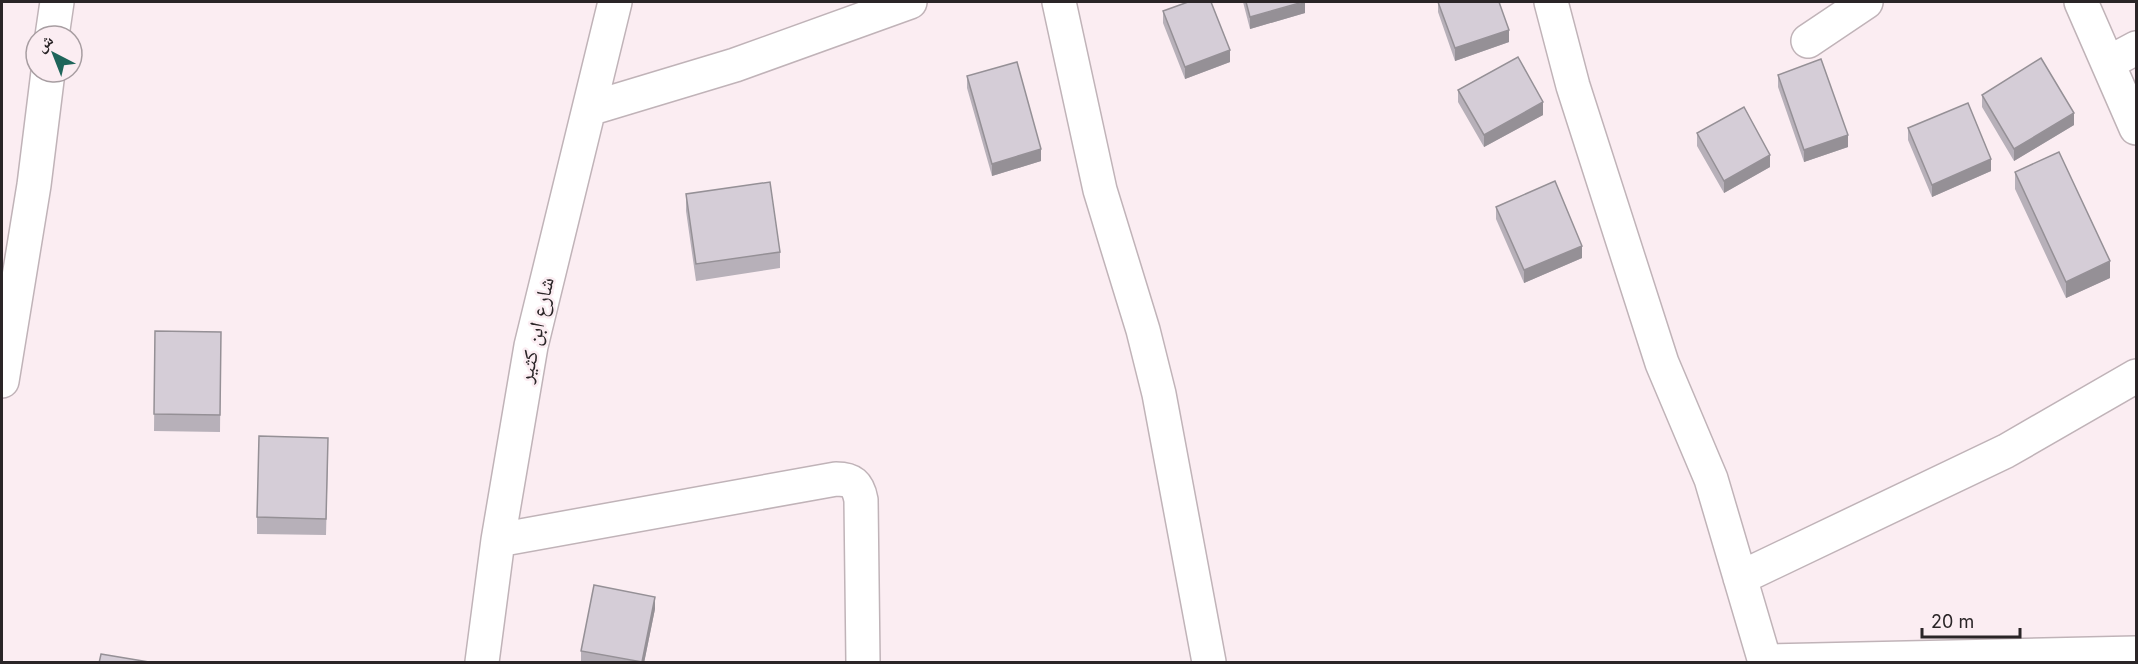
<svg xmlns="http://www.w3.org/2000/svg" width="2138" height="664" viewBox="0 0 2138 664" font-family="Inter,'Noto Naskh Arabic',sans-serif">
	<rect width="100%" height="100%" fill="#fbedf2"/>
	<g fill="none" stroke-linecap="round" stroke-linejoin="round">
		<defs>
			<path id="minor" d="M1059 2 1100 190 1143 330 1159 394 1209 662
				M1551 2 1573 86 1662 363 1711 479 1765 662
				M2081 2 2136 128
				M52 36 57 2
				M1808 41 1866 2
				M2108 63 2136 48
				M589 109 735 65 910 2
				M2 381 34 185 48 72
				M498 540 836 479C852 479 858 484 861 500L863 662
				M1740 578 2006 451 2136 376
				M1765 661 2136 653
				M482 662 498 540 531 346 615 2"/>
		</defs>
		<use href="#minor" stroke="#c0b3b8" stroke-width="36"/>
		<use href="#minor" stroke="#fff" stroke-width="33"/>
	</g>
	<path fill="#b7b0b9" d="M1243 2H1305V13L1250 29Z
		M1438 2H1499L1509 42 1455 61 1438 12Z
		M1163 11 1230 62 1185 79 1163 23Z
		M1778 75 1848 147 1804 162 1778 87Z
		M967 76 1041 161 992 176 967 88Z
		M1458 90 1543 115 1484 147 1458 102Z
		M1982 95 2074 125 2014 161 1982 107Z
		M1908 128 1991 171 1932 197 1908 140Z
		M1697 133 1770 167 1724 193 1697 146Z
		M2015 172 2110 278 2066 298 2015 189Z
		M686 194 780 252V268L696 281 686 211Z
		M1496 207 1582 258 1524 283 1496 219Z
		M155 331 221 332 220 432 154 431Z
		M328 454 326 535 257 534V517Z
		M655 609 644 663H581V651Z"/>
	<path fill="#959096" d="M1305 2V13L1250 29V17Z
		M1509 30V42L1455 61V48Z
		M1230 50V62L1185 79V67Z
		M1543 102V115L1484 147V135Z
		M2074 113V125L2014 161V149Z
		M1848 135V147L1804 162V150Z
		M1041 149V161L992 176V164Z
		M1770 155V167L1724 193V181Z
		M1991 159V171L1932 197V185Z
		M1582 246V258L1524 283V270Z
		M2110 261V278L2066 298V282Z
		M655 597V609L644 663 642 662Z"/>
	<path fill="#d5cdd7" stroke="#959096" stroke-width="1.5" d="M1188 2H1211L1230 50 1185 67 1163 11Z
		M1246 2H1303L1250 17Z
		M1438 2H1499L1509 30 1455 48Z
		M1518 57 1543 102 1484 135 1458 90Z
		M2041 58 2074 113 2014 149 1982 95Z
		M1821 59 1848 135 1804 150 1778 75Z
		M1017 62 1041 149 992 164 967 76Z
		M1968 103 1991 159 1932 185 1908 128Z
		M1744 107 1770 155 1724 181 1697 133Z
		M2059 152 2110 261 2066 282 2015 172Z
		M1555 181 1582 246 1524 270 1496 207Z
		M770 182 780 252 696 264 686 194Z
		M155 331 221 332 220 415 154 414Z
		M259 436 328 438 326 519 257 517Z
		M594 585 655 597 642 662 581 651Z
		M101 654 155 663H99Z"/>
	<g text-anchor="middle" stroke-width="5" stroke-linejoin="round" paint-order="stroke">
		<g font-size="21" fill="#2a2527" stroke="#fbedf2">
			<text transform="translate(536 330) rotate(-78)" y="7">شارع ابن كثير</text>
		</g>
	</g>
	<rect width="2138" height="664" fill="none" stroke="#2a2527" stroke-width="6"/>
	<g transform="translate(54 54) rotate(318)"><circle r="28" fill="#fbedf2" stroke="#a79da1" stroke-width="1.5"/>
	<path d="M0-4.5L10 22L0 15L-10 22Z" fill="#1e655a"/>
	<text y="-9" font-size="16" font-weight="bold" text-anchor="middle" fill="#2a2527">ش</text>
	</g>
	<path d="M1922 628v9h98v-9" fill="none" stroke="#2a2527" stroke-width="3"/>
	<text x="1931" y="628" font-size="18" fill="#2a2527" stroke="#fbedf2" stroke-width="4.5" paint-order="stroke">20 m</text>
</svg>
